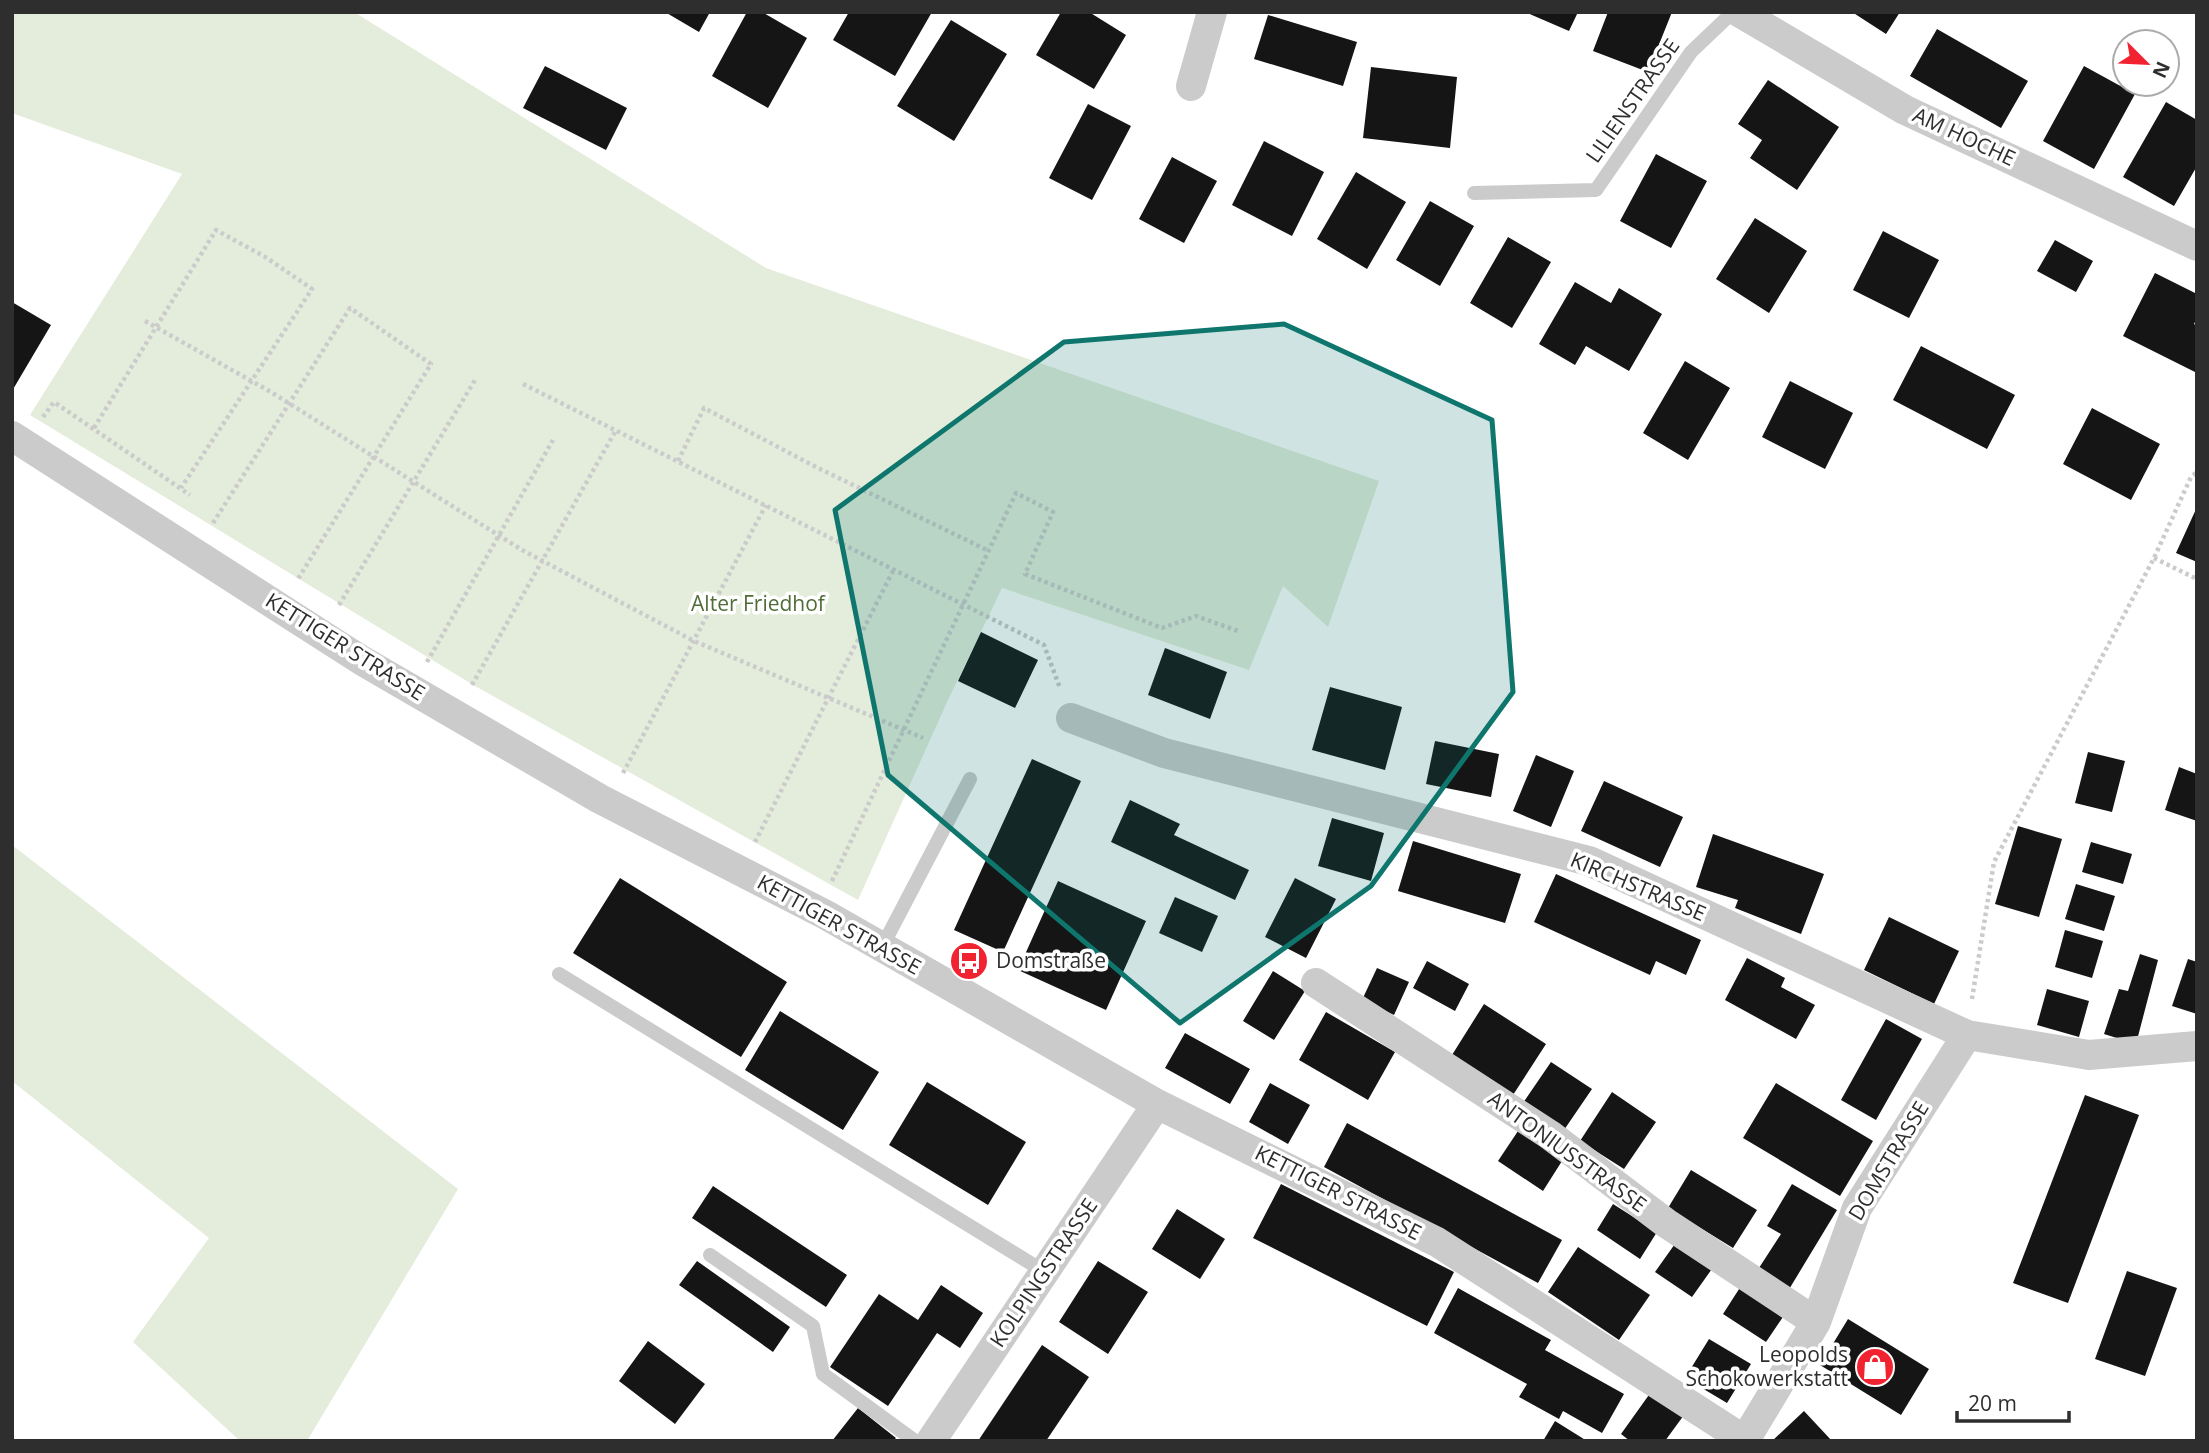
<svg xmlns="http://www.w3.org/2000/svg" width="2209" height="1453" viewBox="0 0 2209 1453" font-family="'Open Sans',sans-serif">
	<rect width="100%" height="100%" fill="#fff"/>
	<path fill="#e4eddb" d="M12 12H354L766 268 1379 481 1328 627 1283 586 1249 670 1002 588 948 700 858 900 475 686 30 415 182 174 12 113Z
		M12 845 458 1189 307 1441H240L133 1342 209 1238 12 1081Z"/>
	<path fill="#151515" d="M665 12H710L699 32Z
		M747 12H762L807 38 768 108 712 76Z
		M849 12H932L895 76 833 40Z
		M1061 12H1089L1126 35 1094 89 1036 55Z
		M1525 12H1578L1569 31Z
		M1608 12H1672L1648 72 1593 51Z
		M1852 12H1900L1886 34Z
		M1268 15 1357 42 1343 86 1254 59Z
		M951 20 1007 54 954 141 897 106Z
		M1937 29 2028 81 2001 128 1910 76Z
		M545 66 627 108 606 150 523 108Z
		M2084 66 2135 94 2094 169 2043 141Z
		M1371 67 1457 77 1450 148 1363 138Z
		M1768 80 1839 127 1797 190 1750 158 1762 140 1738 124Z
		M2166 102 2197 120V166L2174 206 2123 177Z
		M1088 104 1131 126 1092 200 1049 178Z
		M1264 141 1324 172 1292 236 1232 205Z
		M1656 154 1707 181 1671 248 1620 221Z
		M1172 157 1217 181 1184 243 1139 219Z
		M1356 172 1406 202 1367 269 1317 239Z
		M1430 201 1474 226 1440 286 1396 260Z
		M1755 218 1807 251 1769 313 1716 279Z
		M1883 231 1939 260 1909 318 1853 290Z
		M1508 237 1551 262 1512 328 1470 303Z
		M2055 240 2093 261 2076 292 2037 271Z
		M2155 273 2197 294V318L2194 324 2197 326V373L2123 336Z
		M1575 282 1611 303 1619 288 1662 314 1629 371 1586 346 1575 365 1539 344Z
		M12 302 51 325 12 391Z
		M1921 346 2015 395 1987 449 1893 400Z
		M1685 361 1730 388 1688 460 1643 433Z
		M1790 381 1853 413 1825 469 1762 437Z
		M2092 408 2160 444 2131 500 2063 464Z
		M2197 507V562L2176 553Z
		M981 632 1038 660 1015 708 958 681Z
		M1165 648 1227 672 1210 719 1148 695Z
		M1330 687 1402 707 1385 770 1312 750Z
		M1435 741 1499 754 1491 797 1426 784Z
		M2088 752 2125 761 2112 812 2075 803Z
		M1536 755 1574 771 1551 827 1513 811Z
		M1032 759 1081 781 1003 952 954 930Z
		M2179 767 2197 774V821L2165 810Z
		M1604 781 1683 817 1660 867 1581 831Z
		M1130 800 1180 824 1174 835 1249 870 1235 900 1111 842Z
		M1332 818 1384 833 1371 881 1318 866Z
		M2018 826 2062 839 2039 917 1995 904Z
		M1713 834 1824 874 1801 934 1735 908 1738 900 1696 887Z
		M1413 841 1521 874 1505 923 1398 891Z
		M2091 842 2132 854 2123 884 2082 872Z
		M1556 874 1701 940 1686 975 1656 961 1650 975 1534 922Z
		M620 878 787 982 741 1057 573 953Z
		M1295 878 1336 899 1306 958 1265 937Z
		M1058 881 1146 921 1106 1010 1018 970Z
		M2076 884 2115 896 2104 931 2065 919Z
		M1175 897 1218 916 1202 952 1159 933Z
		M1889 917 1959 951 1934 1004 1864 970Z
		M2065 930 2103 941 2092 978 2055 967Z
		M2140 954 2158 960 2136 1044 2104 1034 2119 989 2128 991Z
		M1747 958 1785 978 1781 987 1815 1005 1796 1039 1725 1000Z
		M2188 959 2197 962V1014L2172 1006Z
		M1427 961 1469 984 1455 1011 1413 988Z
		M1377 968 1409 982 1394 1015 1362 1000Z
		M1273 971 1305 991 1274 1040 1243 1021Z
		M2047 989 2089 1001 2079 1037 2037 1025Z
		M1484 1004 1546 1044 1513 1095 1452 1055Z
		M780 1011 879 1072 843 1130 745 1070Z
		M1326 1012 1395 1052 1368 1100 1299 1060Z
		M1886 1019 1922 1039 1876 1120 1841 1100Z
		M1185 1033 1250 1069 1230 1104 1165 1068Z
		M1551 1062 1592 1089 1564 1130 1523 1103Z
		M927 1082 1026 1142 988 1205 889 1145Z
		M1270 1083 1310 1105 1288 1144 1249 1122Z
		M1776 1083 1873 1141 1840 1196 1743 1138Z
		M1612 1092 1656 1122 1624 1169 1580 1141Z
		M2085 1095 2139 1115 2068 1303 2013 1283Z
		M1347 1123 1562 1240 1538 1283 1324 1167Z
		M1518 1131 1562 1161 1543 1191 1498 1161Z
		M1691 1170 1757 1210 1733 1248 1668 1208Z
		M1281 1184 1454 1272 1427 1326 1253 1238Z
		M1792 1184 1837 1210 1788 1291 1757 1271 1781 1234 1767 1226Z
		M713 1186 847 1275 826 1307 692 1218Z
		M1613 1204 1657 1232 1640 1259 1597 1230Z
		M1177 1209 1225 1239 1200 1279 1152 1249Z
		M1677 1241 1714 1266 1692 1297 1655 1272Z
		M1578 1247 1650 1295 1619 1340 1548 1292Z
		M697 1261 790 1327 773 1352 679 1285Z
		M1098 1261 1148 1292 1108 1354 1059 1322Z
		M2127 1271 2177 1288 2145 1376 2095 1359Z
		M941 1285 983 1313 960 1348 937 1333 888 1406 830 1367 879 1294 918 1320Z
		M1741 1286 1785 1314 1766 1342 1723 1314Z
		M1458 1288 1551 1340 1545 1350 1624 1394 1602 1433 1563 1411 1559 1419 1519 1397 1527 1384 1434 1333Z
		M1848 1319 1929 1369 1901 1415 1820 1365Z
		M1709 1339 1751 1364 1727 1403 1685 1378Z
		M648 1341 705 1384 675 1424 619 1381Z
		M1042 1345 1089 1377 1046 1441H978Z
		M1651 1392 1684 1415 1665 1441H1630L1621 1434Z
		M858 1408 896 1438 893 1441H832Z
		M1804 1411 1832 1441H1772Z
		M1555 1421 1587 1441H1543Z"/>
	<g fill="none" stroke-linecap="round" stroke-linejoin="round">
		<path stroke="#cbcbcb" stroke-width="4.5" stroke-dasharray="3.5 3.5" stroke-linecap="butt" d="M145 321 271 392 522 550 694 641 923 738
			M523 384 1044 645 1060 688
			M43 417 54 402 190 495
			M94 428 216 230 267 258 312 289 181 488
			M678 461 704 408 816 467 989 551
			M213 523 350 308 431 364 298 579
			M2154 558 2197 579
			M339 605 475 380
			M427 662 553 440
			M472 685 616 430
			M623 773 766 505
			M755 842 894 569
			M832 881 1016 493 1053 512 1025 574 1162 628 1196 616 1238 631
			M1972 999 1994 862 2154 558 2191 477 2197 472"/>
		<path stroke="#cbcbcb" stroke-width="14" d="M1474 193 1596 190 1691 52 1733 12
			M882 947 970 779
			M559 974 1045 1272
			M710 1255 813 1326 823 1374 915 1441"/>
		<path stroke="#cbcbcb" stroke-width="30" d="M1739 12 1905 110 2197 246
			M1191 86 1212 12
			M12 436 361 660 600 799 826 915 1157 1104 1437 1242 1746 1441
			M1071 718 1164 753 1589 861 1967 1035 2089 1055 2197 1046
			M1316 983 1550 1135 1666 1223 1816 1322
			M1745 1440 1816 1322 1857 1208 1967 1035
			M931 1441 1157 1104"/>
	</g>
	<path fill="#0f766e" fill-opacity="0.2" stroke="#0f766e" stroke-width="5" stroke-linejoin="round" d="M1284 324 1492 420 1513 692 1371 886 1180 1023 888 775 835 510 1064 342Z"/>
	<defs>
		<symbol id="bus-disc" viewBox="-11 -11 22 22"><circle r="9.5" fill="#f22330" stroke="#fff"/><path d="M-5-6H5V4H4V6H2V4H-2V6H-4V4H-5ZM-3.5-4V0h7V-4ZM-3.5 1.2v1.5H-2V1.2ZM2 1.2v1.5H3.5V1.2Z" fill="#fff"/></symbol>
		<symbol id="shop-disc" viewBox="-11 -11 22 22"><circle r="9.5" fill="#f22330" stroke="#fff"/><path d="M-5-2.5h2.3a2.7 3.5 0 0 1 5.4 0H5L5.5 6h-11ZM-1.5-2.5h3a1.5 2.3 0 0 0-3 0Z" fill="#fff"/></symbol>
	</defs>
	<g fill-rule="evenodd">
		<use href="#bus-disc" x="947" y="939" width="44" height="44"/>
		<use href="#shop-disc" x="1853" y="1345" width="44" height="44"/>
	</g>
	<g text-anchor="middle" stroke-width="7" stroke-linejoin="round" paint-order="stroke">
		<g font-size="21" fill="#2e2e2e" stroke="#fff">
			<text transform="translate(1633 101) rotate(-55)" y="7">LILIENSTRASSE</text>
			<text transform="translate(1964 137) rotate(25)" y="7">AM HOCHE</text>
			<text transform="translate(345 647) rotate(32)" y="7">KETTIGER STRASSE</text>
			<text transform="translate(1638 887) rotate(23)" y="7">KIRCHSTRASSE</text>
			<text transform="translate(839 925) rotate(29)" y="7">KETTIGER STRASSE</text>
			<text transform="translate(1567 1152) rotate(36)" y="7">ANTONIUSSTRASSE</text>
			<text transform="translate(1889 1161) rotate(-59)" y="7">DOMSTRASSE</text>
			<text transform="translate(1338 1193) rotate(27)" y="7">KETTIGER STRASSE</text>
			<text transform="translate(1044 1273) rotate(-56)" y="7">KOLPINGSTRASSE</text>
		</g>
		<g font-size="21" fill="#506d38" stroke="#fff">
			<text x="758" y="611">Alter Friedhof</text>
		</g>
		<g font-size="21" fill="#2e2e2e" stroke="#fff" text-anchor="start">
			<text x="996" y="968">Domstraße</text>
			<text x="1848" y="1362" text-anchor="end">Leopolds<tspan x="1848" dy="24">Schokowerkstatt</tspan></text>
		</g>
	</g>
	<rect width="2209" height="1453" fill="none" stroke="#2e2e2e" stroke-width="28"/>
	<g transform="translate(2146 63) rotate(114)"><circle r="33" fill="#ffffff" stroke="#ababab" stroke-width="2"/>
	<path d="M0-5L12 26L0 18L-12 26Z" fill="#f22330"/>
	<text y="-10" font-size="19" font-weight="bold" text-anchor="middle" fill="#2e2e2e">N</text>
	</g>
	<path d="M1957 1411v10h112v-10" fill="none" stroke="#2e2e2e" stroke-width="3.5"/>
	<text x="1968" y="1411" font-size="21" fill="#2e2e2e" stroke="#ffffff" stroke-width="5" paint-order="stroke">20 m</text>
</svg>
